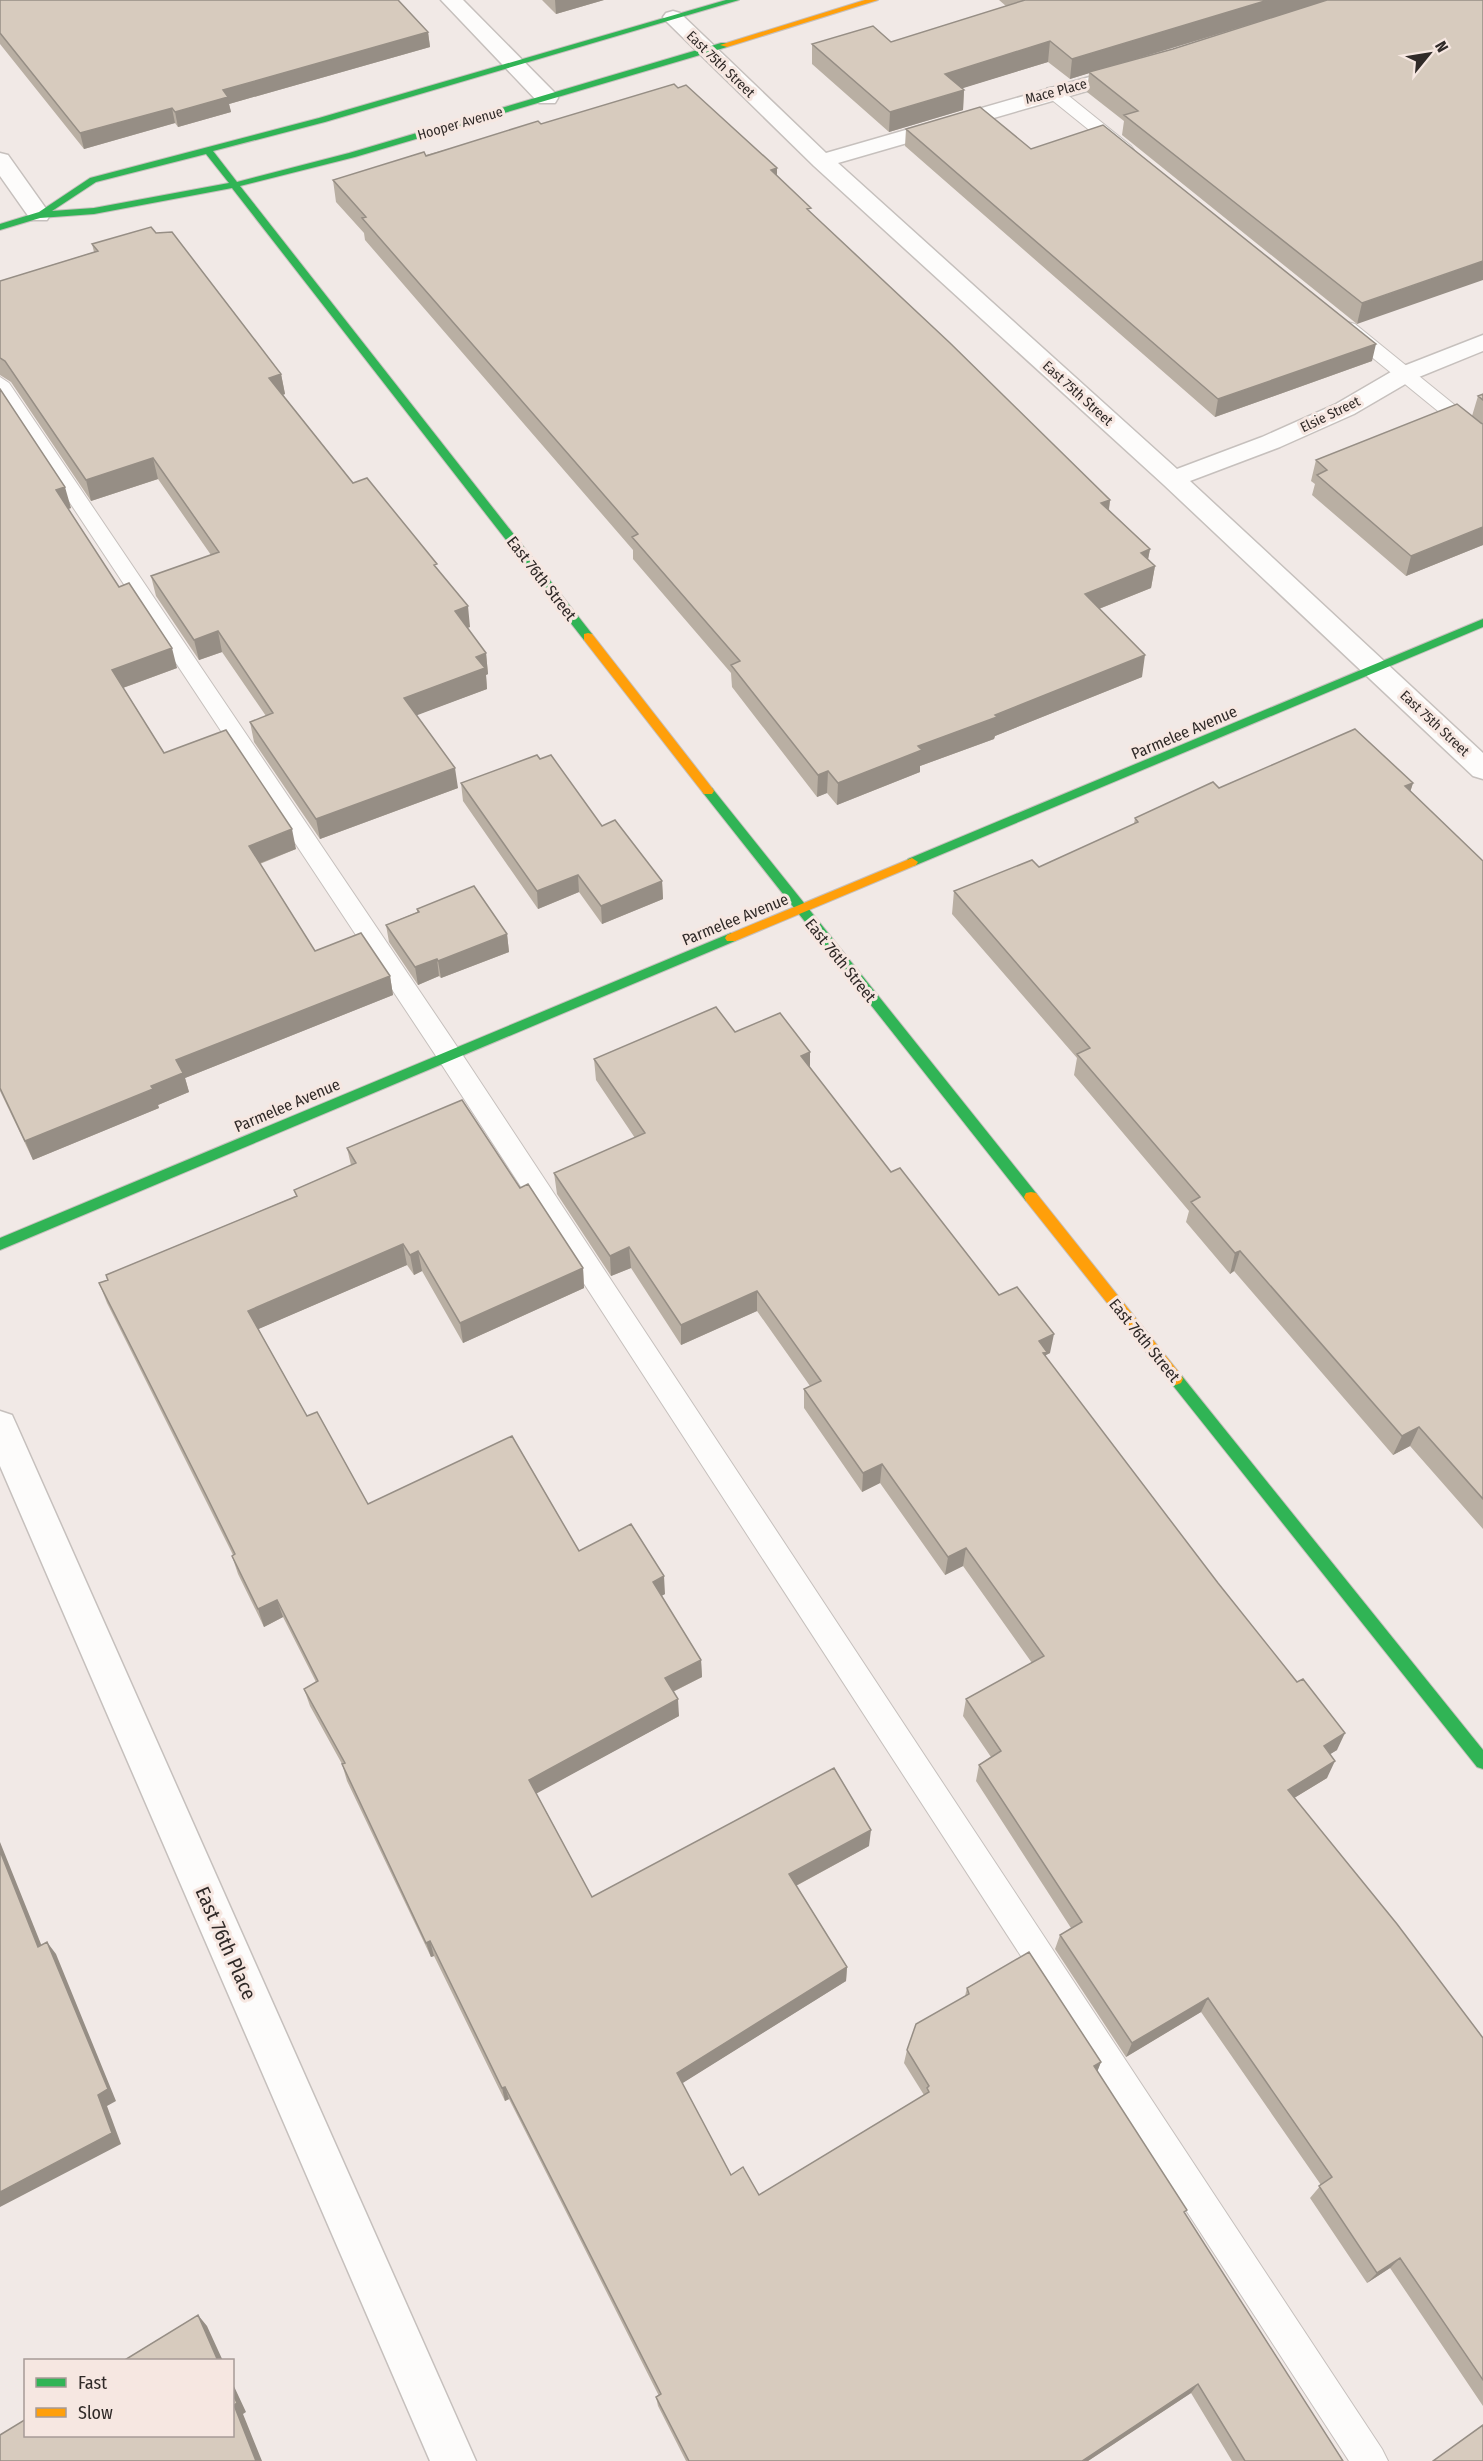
<svg xmlns="http://www.w3.org/2000/svg" width="1483" height="2461" viewBox="0 0 1483 2461" font-family="'Fira Sans Condensed',sans-serif">
	<rect width="100%" height="100%" fill="#f1e9e6"/>
	<g fill="none" stroke-linecap="round" stroke-linejoin="round">
		<defs>
			<path id="lane" d="M1053 87 1059 88 1131 146 1134 150 1131 154H1119L1047 96 1045 92 1047 88Z
				M1348 322 1355 324 1483 428V444L1476 442 1341 332 1339 328 1341 324Z
				M0 377 9 383 458 1048 1382 2449 1388 2461H1349L440 1062 0 397Z"/>
			<path id="street" d="M441 0H463L555 93 558 98 555 103H539Z
				M673 11 680 13 826 153 1131 65 1139 66 1142 71 1139 76 838 163 1177 469 1262 437 1336 404 1396 369 1483 335V351L1414 379 1354 414 1280 447 1190 481 1483 753V779L1473 776 1164 485 814 166 666 21 663 17 666 13Z
				M0 153 8 155 47 210 50 215 47 220H31L0 176Z
				M0 1411 12 1415 17 1426 476 2461H430L0 1466Z"/>
			<path id="fast" d="M726 0H739L325 122 213 151 237 182 349 153 721 43H727V47L355 157 240 186 592 634V640H584L232 188 94 214 40 218 0 230V224L39 212 90 178 319 118ZM206 154 229 183 94 208 52 211 96 182Z
				M1483 619V627L916 865 912 866 906 862 908 859Z
				M708 787 712 788 1036 1193 1038 1197 1036 1201H1026L704 794 702 791Z
				M731 933 737 938 735 941 0 1250V1238Z
				M1176 1373 1181 1375 1483 1750V1769L1477 1767 1171 1383 1169 1379 1171 1375Z"/>
			<path id="slow" d="M865 0H878L727 47 720 45Z
				M588 633 592 634 712 788 714 791 712 794H704L584 640V634Z
				M912 858 918 862 916 865 735 941H727L725 938 727 935Z
				M1031 1192 1036 1193 1181 1375 1183 1379 1181 1383 1176 1385 1171 1383 1026 1201 1024 1197 1026 1193Z"/>
		</defs>
		<use href="#lane" stroke="#c6c0bd" stroke-width="2"/>
		<use href="#street" stroke="#c6c0bd" stroke-width="3"/>
		<use href="#fast" stroke="#c6c0bd" stroke-width="2"/>
		<use href="#slow" stroke="#c6c0bd" stroke-width="2"/>
		<use href="#lane" fill="#fdfcfb" fill-rule="evenodd"/>
		<use href="#street" fill="#fdfcfb" fill-rule="evenodd"/>
		<use href="#fast" fill="#30b455" fill-rule="evenodd"/>
		<use href="#slow" fill="#ff9f0a" fill-rule="evenodd"/>
	</g>
	<path fill="#b9afa3" fill-rule="evenodd" d="M0 0 428 32 430 47 229 104 231 112 178 127 175 123 84 149 0 44Z
		M542 0H604L556 14Z
		M999 0H1483L1357 324 1122 135 1124 121 1087 92 1089 73 1070 79 1048 62 962 88 964 90 963 110 889 132 812 64V44L891 42 1006 6ZM1262 21 1173 49 1129 61Z
		M541 124 777 176 811 213 1110 500 1109 510 1150 549 1148 560 1155 566 1151 588 1099 609 1142 677 995 736 994 739 920 766V772L837 805 827 793 817 797 732 687 731 673 633 559V550L365 240 364 233 336 202 333 180Z
		M906 129 1031 149 1372 361 1215 417 905 146Z
		M156 233 281 374 285 394 283 395 353 483 438 569 470 627 467 628 486 653 488 674 486 675 487 689 416 715 458 788 320 839 254 742 250 722 266 716 222 652 199 660 156 596 151 576 211 555 158 479 91 501 11 382 0 375V281L94 252 92 244Z
		M0 389 71 508 68 509 119 587 177 668 123 688 164 753 296 849 260 864 315 951 390 976 393 995 185 1078 189 1092 158 1105 159 1108 33 1160 0 1091Z
		M1483 394V545L1406 576 1312 495 1315 484 1311 481 1316 460 1472 416 1478 396Z
		M461 783 602 826 662 881 663 899 602 924 579 892 538 909 463 801Z
		M1413 783 1410 792 1483 861V1529L1410 1446 1393 1455 1234 1271 1230 1274 1186 1222 1189 1211 1074 1075 1077 1058 952 914 954 891 1039 867 1134 824 1135 818 1219 788Z
		M417 909 507 934 509 952 441 978 439 976 418 985 389 942 386 925 417 912Z
		M735 1032 810 1068 891 1172 1050 1353 1046 1355V1357L1337 1750 1330 1754 1327 1778 1294 1798 1483 2038V2406L1390 2268 1367 2283 1310 2198 1321 2185 1201 2012 1126 2057 1055 1949 1060 1935 1071 1928 976 1781 979 1765 991 1757 963 1716 966 1699 1032 1663 963 1566 945 1575 880 1483 862 1492 804 1408V1389L810 1386 757 1311 681 1345 631 1268 611 1276 557 1194 554 1173 635 1138 596 1080 594 1059Z
		M347 1148 520 1188 583 1268 584 1288 463 1343 422 1271 414 1275 407 1265 258 1329 307 1416 368 1504 579 1551 665 1594 661 1596 701 1660 702 1677 673 1692 679 1716 536 1793 592 1897 869 1846 796 1886 847 1967 846 1981 682 2083 731 2175 759 2195 924 2095 904 2063 907 2050 965 1996 967 1988 1101 2062 1097 2071 1185 2214 1343 2461H1232L1191 2393 1088 2461H686L658 2406 656 2397 659 2396 509 2099 505 2101 434 1956 431 1957 347 1781 342 1764 310 1706 304 1689 316 1682 283 1617 264 1627 238 1574 232 1556 233 1555 107 1303 99 1283 107 1280 106 1275 296 1196 294 1190 351 1165Z"/>
	<path fill="#968e85" d="M555 0H604L556 14Z
		M1268 0H1330L1070 79 1072 59Z
		M428 32 430 47 229 104 231 112 178 127 175 112 223 90Z
		M1050 41 1048 62 944 94 945 74Z
		M964 90 963 110 889 132 890 112Z
		M172 108 175 123 84 149 80 133Z
		M777 168V190L771 170Z
		M1483 261V280L1357 324 1362 303Z
		M1376 344 1372 361 1215 417 1218 399Z
		M281 374 285 394 273 398 269 378Z
		M153 458 158 479 91 501 86 480Z
		M65 487 71 508 62 511 56 490Z
		M1110 500 1107 522 1101 503Z
		M1483 527V545L1406 576 1411 556Z
		M1150 549 1146 569 1155 566 1151 588 1081 616 1085 594 1141 553Z
		M468 606 470 627 458 631 455 611Z
		M218 631 222 652 199 660 194 640Z
		M172 648 177 668 117 690 112 670Z
		M486 653 488 674 486 675 487 689 407 719 404 698 476 657Z
		M1145 655 1142 677 995 736 994 739 920 766V772L837 805 838 783 918 746Z
		M455 768 458 788 320 839 316 819Z
		M828 771 827 793 817 797 818 775Z
		M1413 783 1406 805 1405 786Z
		M292 829 296 849 253 866 249 846Z
		M578 875 579 892 538 909 537 891Z
		M662 881 663 899 602 924 601 906Z
		M507 934 509 952 441 978 438 961Z
		M437 959 439 976 418 985 415 967Z
		M390 976 393 995 185 1078 189 1092 158 1105 159 1108 33 1160 25 1141 151 1086 176 1060Z
		M810 1052V1074L801 1056Z
		M403 1244 407 1265 254 1331 248 1311Z
		M629 1247 631 1268 611 1276 610 1256Z
		M418 1251 422 1271 414 1275 410 1255Z
		M1240 1251 1234 1271 1230 1274 1235 1253Z
		M583 1268 584 1288 463 1343 460 1323Z
		M757 1291V1311L681 1345V1325Z
		M1054 1334 1050 1353 1046 1355 1043 1371 1039 1341Z
		M1419 1427 1410 1446 1393 1455 1402 1436Z
		M882 1464 880 1483 862 1492 863 1473Z
		M966 1548 963 1566 945 1575 948 1557Z
		M664 1576 665 1594 654 1600 653 1582Z
		M277 1600 283 1617 264 1627 258 1609Z
		M701 1660 702 1677 666 1695 665 1678Z
		M678 1699 679 1716 532 1796 529 1780Z
		M1345 1733 1337 1750 1316 1763 1324 1746Z
		M1335 1761 1327 1778 1281 1806 1288 1790Z
		M871 1830 869 1846 788 1890 789 1874Z
		M0 1842 47 1959 38 1947 0 1851Z
		M430 1941 434 1956 431 1957 426 1943Z
		M47 1942 56 1954 116 2101 107 2106 121 2144 0 2207V2192L98 2095Z
		M847 1967 846 1981 678 2086 677 2073Z
		M1208 1998 1201 2012 1126 2057 1132 2043Z
		M1101 2062 1096 2075 1094 2066Z
		M505 2087 509 2099 505 2101 502 2088Z
		M1400 2258 1390 2268 1367 2283 1377 2273Z
		M198 2315 207 2326 223 2361H218Z
		M232 2382 246 2412 243 2414 262 2461H256L234 2405 232 2392Z
		M1198 2384 1191 2393 1088 2461H1082Z"/>
	<path fill="#d7cbbe" stroke="#968e85" stroke-width="1.5" d="M0 0H398L428 32 223 90 228 97 175 112 172 108 80 133 0 33Z
		M1025 0H1268L1072 59 1050 41 945 74 964 90 890 112 812 44 873 26 891 42Z
		M1327 0H1483V261L1362 303 1124 115 1138 111 1089 72 1173 49Z
		M674 84 678 88 686 85 777 168 771 170 811 208 807 209 950 343 1110 500 1101 503 1150 549 1141 553 1155 566 1085 594 1145 655 995 715 997 717 918 746 922 750 838 783 828 771 818 775 731 665 740 661 632 537 638 534 362 218 366 217 333 180 424 152 426 156 538 121 541 124Z
		M980 107 1031 149 1103 125 1376 344 1218 399 906 129Z
		M151 227 156 233 172 232 281 374 269 378 353 483 367 478 437 564 434 565 468 606 455 611 486 653 476 657 485 668 404 698 455 768 316 819 250 722 273 713 218 631 194 640 151 576 219 552 153 458 86 480 5 361 0 358V281L98 251 92 244Z
		M0 389 65 487 56 490 119 587 129 583 172 648 112 670 164 753 226 730 292 829 249 846 315 951 361 933 390 976 176 1060 183 1073 151 1086 153 1089 25 1141 0 1088Z
		M1483 394V400L1478 396Z
		M1457 404 1481 423 1483 424V527L1411 556 1317 475 1327 470 1316 460Z
		M1355 729 1413 783 1405 786 1483 861V1499L1419 1427 1402 1436 1240 1251 1235 1253 1191 1202 1200 1197 1077 1054 1090 1048 954 891 1032 860 1039 867 1138 822 1135 818 1213 782 1219 788Z
		M537 755 540 759 551 755 602 826 615 820 662 881 601 906 578 875 537 891 461 783Z
		M474 886 507 934 438 961 437 959 415 967 386 925 419 912 417 909Z
		M716 1007 735 1032 780 1013 810 1052 801 1056 891 1172 900 1168 999 1295 1017 1287 1054 1334 1039 1341 1047 1352 1043 1353 1218 1583 1297 1682 1303 1679 1345 1733 1324 1746 1335 1761 1288 1790 1397 1924 1483 2038V2380L1400 2258 1377 2273 1319 2186 1332 2177 1208 1998 1132 2043 1060 1935 1082 1922 979 1765 1001 1751 966 1699 1044 1656 966 1548 948 1557 882 1464 863 1473 804 1389 821 1381 757 1291 681 1325 629 1247 610 1256 554 1173 645 1133 594 1059Z
		M462 1100 520 1188 528 1184 583 1268 460 1323 418 1251 410 1255 403 1244 248 1311 307 1416 317 1412 368 1504 512 1436 579 1551 631 1524 664 1576 653 1582 701 1660 665 1678 678 1699 529 1780 592 1897 834 1768 871 1830 789 1874 847 1967 677 2073 731 2175 743 2167 759 2195 929 2092 927 2088 929 2086 907 2050 916 2024 969 1994 967 1988 1029 1952 1101 2062 1094 2066 1187 2210 1184 2212 1343 2461H1245L1198 2384 1082 2461H689L656 2397 661 2394 505 2087 502 2088 430 1941 426 1943 342 1764 345 1763 304 1689 318 1681 277 1600 258 1609 232 1556 235 1554 206 1495 99 1283 108 1280 106 1275 297 1196 294 1190 356 1163 347 1148Z
		M0 1851 38 1947 47 1942 108 2089 98 2095 112 2133 0 2192Z
		M198 2315 218 2361H123Z
		M232 2392 237 2403 234 2405 256 2461H0V2435L26 2419V2436H232Z
		M1483 2425V2461H1433Z"/>
	<g text-anchor="middle" stroke-width="6" stroke-linejoin="round" paint-order="stroke">
		<g font-size="14" fill="#302a28" stroke="#f6e7e1">
			<text transform="translate(721 64) rotate(44)" y="5">East 75th Street</text>
			<text transform="translate(1056 91) rotate(-15)" y="5">Mace Place</text>
			<text transform="translate(460 123) rotate(-16)" y="5">Hooper Avenue</text>
			<text transform="translate(1078 393) rotate(42)" y="5">East 75th Street</text>
			<text transform="translate(1330 414) rotate(-26)" y="5">Elsie Street</text>
			<text transform="translate(1435 723) rotate(43)" y="5">East 75th Street</text>
		</g>
		<g font-size="16" fill="#302a28" stroke="#f6e7e1">
			<text transform="translate(542 578) rotate(52)" y="6">East 76th Street</text>
			<text transform="translate(1184 732) rotate(-23)" y="6">Parmelee Avenue</text>
			<text transform="translate(735 919) rotate(-22)" y="6">Parmelee Avenue</text>
			<text transform="translate(841 960) rotate(51)" y="6">East 76th Street</text>
			<text transform="translate(287 1105) rotate(-23)" y="6">Parmelee Avenue</text>
			<text transform="translate(1145 1340) rotate(51)" y="6">East 76th Street</text>
		</g>
		<g font-size="20" fill="#302a28" stroke="#f6e7e1">
			<text transform="translate(226 1943) rotate(66)" y="7">East 76th Place</text>
		</g>
	</g>
	<rect x="24" y="2359" width="210" height="78" fill="#f6e7e1" stroke="#a79b97" stroke-width="1.5"/>
	<rect x="36" y="2378" width="30" height="9" fill="#30b455" stroke="#a79b97" stroke-width="1.5"/>
	<text x="78" y="2389" font-size="18" fill="#302a28">Fast</text>
	<rect x="36" y="2408" width="30" height="9" fill="#ff9f0a" stroke="#a79b97" stroke-width="1.5"/>
	<text x="78" y="2419" font-size="18" fill="#302a28">Slow</text>
	<g transform="translate(1429 54) rotate(60)" stroke="#f6e7e1" stroke-width="4.5" paint-order="stroke">
	<path d="M0-4.5L10 22L0 15L-10 22Z" fill="#302a28"/>
	<text y="-9" font-size="16" font-weight="bold" text-anchor="middle" fill="#302a28">N</text>
	</g>
</svg>
